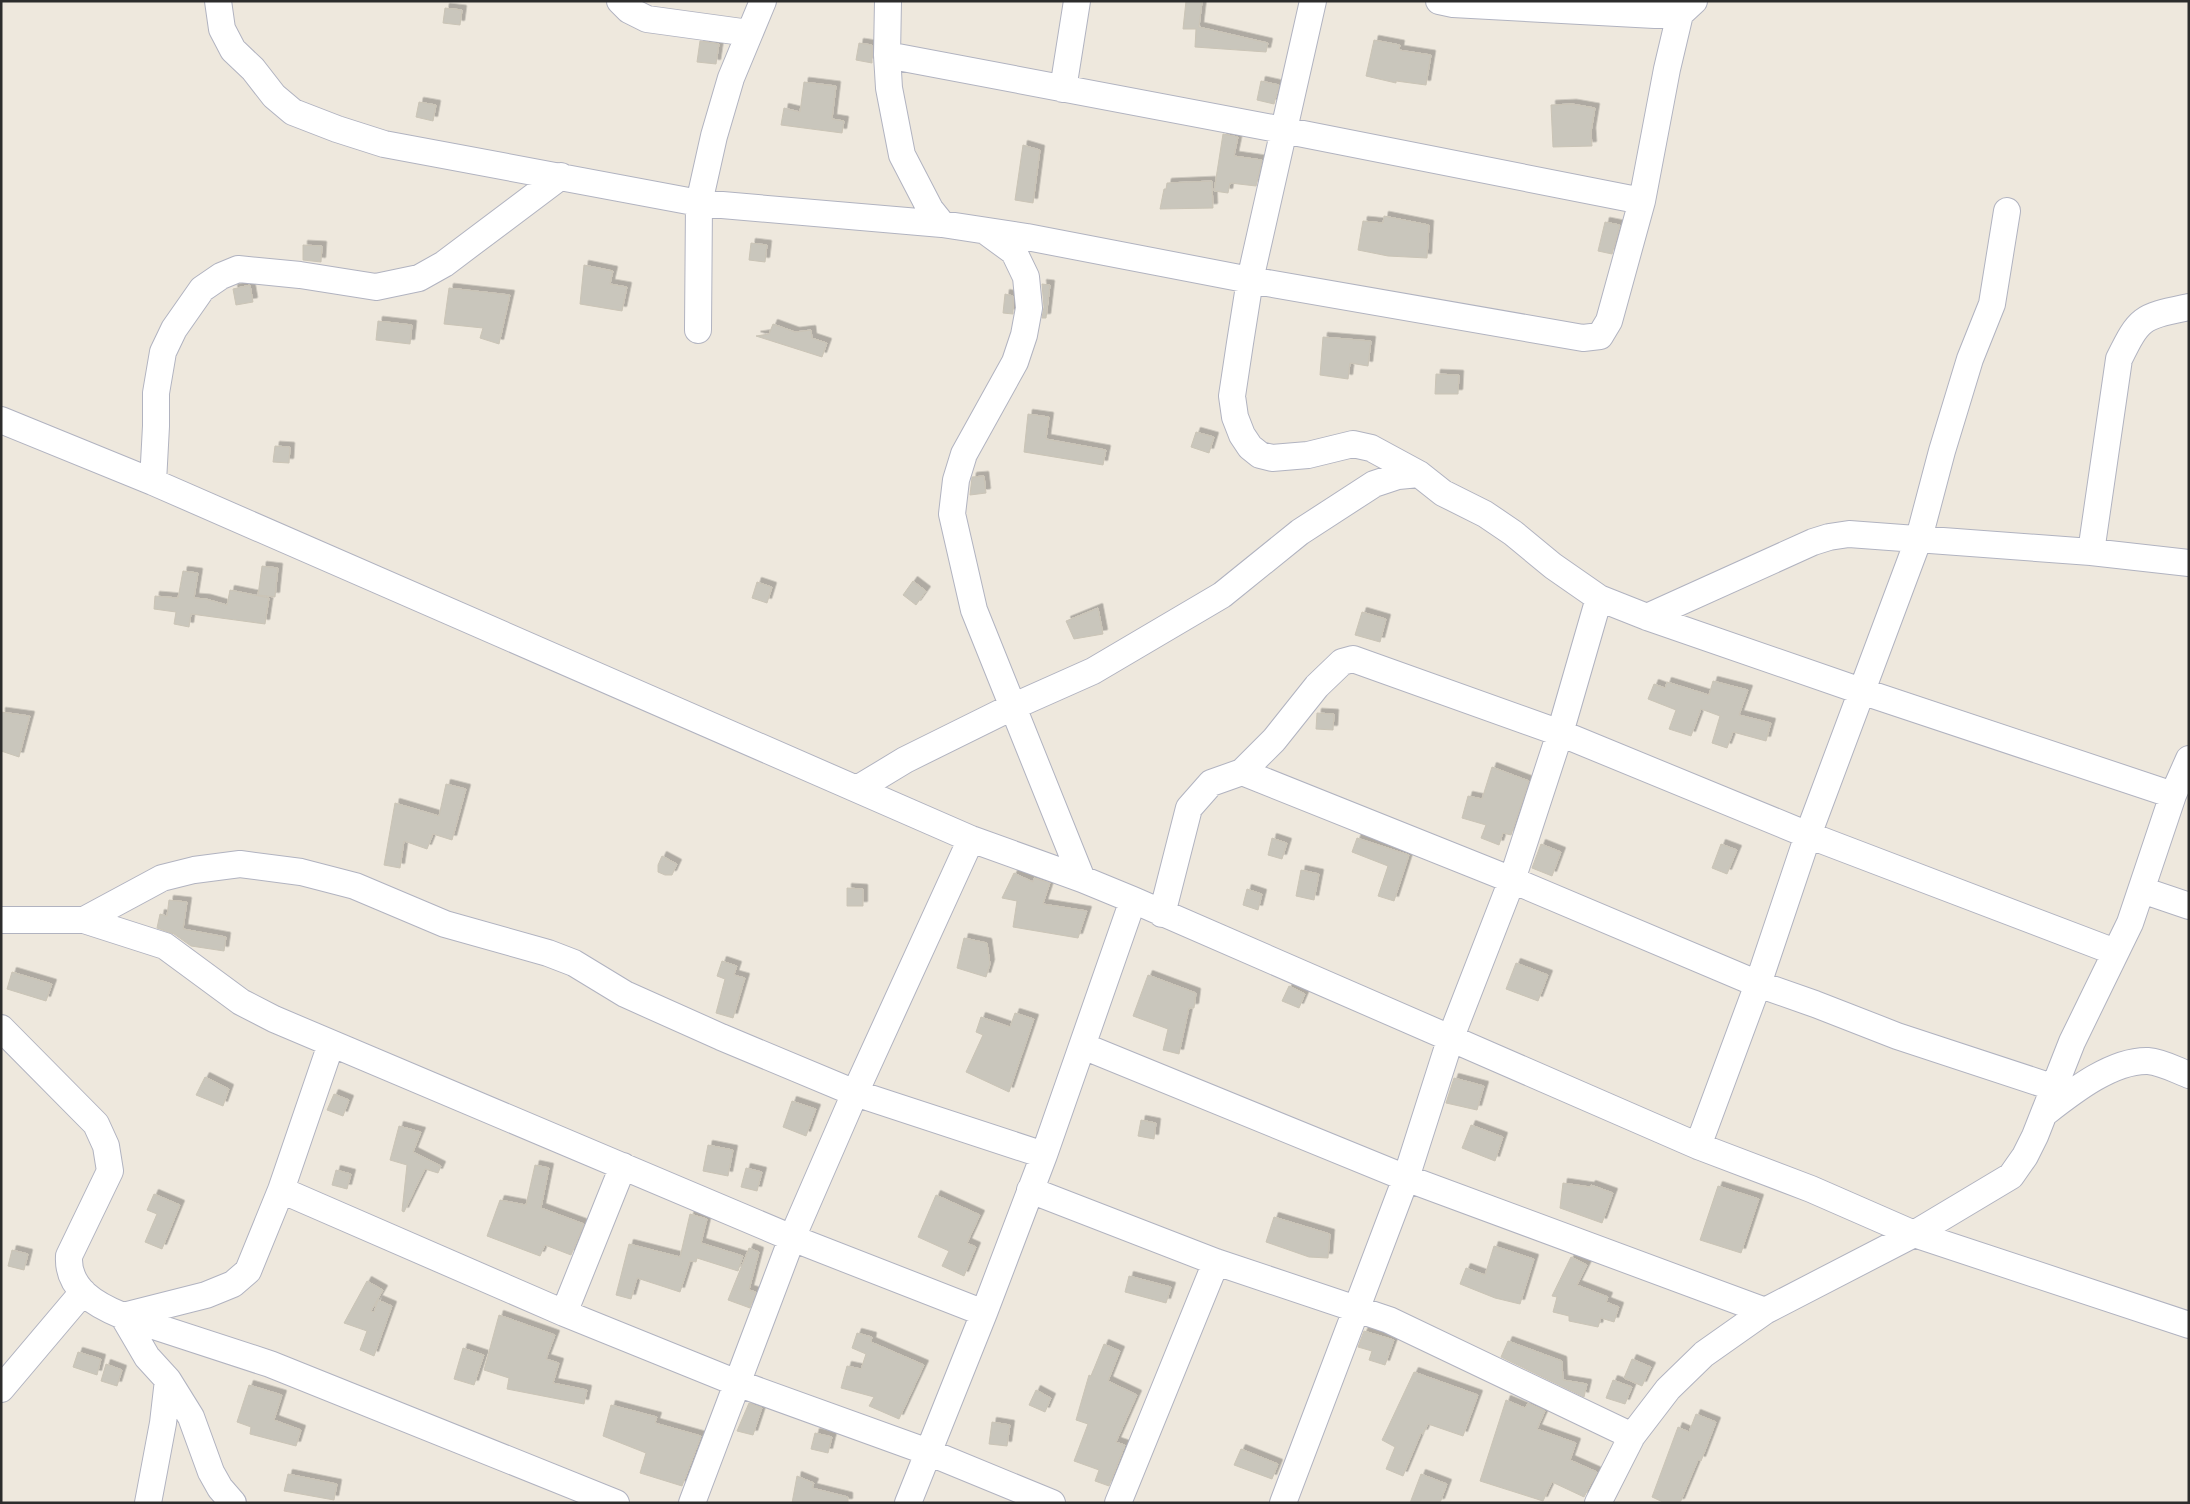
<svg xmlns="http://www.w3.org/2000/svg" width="2190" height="1504" viewBox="0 0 2190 1504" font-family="'Noto Sans',sans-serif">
	<defs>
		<filter id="shadow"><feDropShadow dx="4.5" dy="-4.5" stdDeviation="0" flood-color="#0004"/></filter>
	</defs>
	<rect width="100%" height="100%" fill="#eee8dd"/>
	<path fill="#c9c6bc" stroke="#cac4b6" filter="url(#shadow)" d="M1186 1 1202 2 1199 27 1268 43 1266 52 1195 47 1196 29H1183Z
		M445 8 462 10 460 25 443 23Z
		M1374 40 1400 45 1399 50 1431 55 1426 85 1396 81V83L1366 76Z
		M700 41 719 44 716 64 697 62Z
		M859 43 872 45V63L856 60Z
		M1261 81 1279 85 1274 104 1257 100Z
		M804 82 836 86 832 119 844 121 842 133 781 125 784 108 800 112Z
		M419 102 436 105 433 121 416 117Z
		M1572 104 1595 108 1591 132 1592 146 1553 147 1551 105Z
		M1223 134 1238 137 1234 156 1262 160 1256 186 1230 183 1228 193 1214 191Z
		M1023 145 1040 150 1033 203 1015 200Z
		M1212 181 1213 208 1160 209 1164 189H1166L1167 183Z
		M1384 216 1429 225 1427 258 1388 256 1358 250 1363 221 1383 223Z
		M1605 222 1620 225 1612 254 1598 251Z
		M751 243 767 245 765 262 749 260Z
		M303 245 322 246 321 262 303 260Z
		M584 265 613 271 610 284 627 287 622 311 580 304Z
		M1042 284 1050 285 1046 318H1042L1044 307Z
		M250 285 253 302 236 305 233 289Z
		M449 288 510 295 499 344 480 338 483 328 444 324Z
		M1005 294 1013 296V314L1003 313Z
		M378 321 412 325 410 344 376 340Z
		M773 324 795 332 811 330 812 338 827 343 822 357 756 336 769 334Z
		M1323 337 1371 341 1368 366 1350 363 1348 379 1320 375Z
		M1436 374 1459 375 1458 394H1435Z
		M1028 414 1049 417 1046 439 1106 450 1103 465 1024 452Z
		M1196 432 1214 437 1209 453 1191 447Z
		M275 446 290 447 289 463 273 462Z
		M984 476 986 493 970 495 972 477Z
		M262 566 278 568 275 597 258 595Z
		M183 571 198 573 194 598 206 599 227 605 230 590 269 598 265 624 191 614 189 627 174 624 176 612 154 609 155 596 178 598Z
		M913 581 926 591 916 605 903 595Z
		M757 582 772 587 767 603 752 598Z
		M1098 608 1103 634 1074 639 1066 621Z
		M1362 612 1386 619 1380 642 1355 635Z
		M1713 681 1748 690 1739 715 1771 723 1766 741 1733 732 1727 748 1712 743 1720 716 1701 709 1691 736 1669 729 1676 710 1648 699 1654 684 1665 688 1667 682 1709 695Z
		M1 712 30 716 19 757 1 751Z
		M1317 713 1334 714 1333 730 1316 729Z
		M1492 767 1529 781 1511 835 1503 833 1499 845 1481 838 1486 825 1462 818 1468 796 1482 799Z
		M446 784 466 789 452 840 433 834 427 849 404 841 400 868 384 865 395 803 439 816Z
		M1272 838 1287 843 1282 859 1268 855Z
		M1357 838 1409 855 1394 901 1378 896 1388 866 1352 852Z
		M1541 844 1561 852 1552 876 1532 868Z
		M1721 844 1737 850 1727 874 1712 868Z
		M662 856 677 864 672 875H665L658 872V865Z
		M1301 870 1319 874 1314 900 1296 896Z
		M1014 873 1033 882 1034 878 1050 883 1043 904 1087 911 1078 938 1013 927 1017 901 1002 898Z
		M847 888 863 889V906H847Z
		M1247 889 1262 894 1258 910 1243 905Z
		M169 900 187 902 183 929 226 937 224 951 191 946 174 934 157 928 160 914 167 916Z
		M964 938 987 943 990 964 986 977 957 968Z
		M722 961 737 966 734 975 745 978 733 1018 716 1013 725 979 717 976Z
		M1516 963 1548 975 1538 1001 1506 989Z
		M12 972 52 984 46 1001 7 989Z
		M1148 975 1196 993 1194 1008H1189L1179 1054 1163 1050 1168 1029 1133 1016Z
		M1289 986 1305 994 1299 1008 1282 1001Z
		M1015 1013 1034 1019 1009 1092 966 1072 983 1035 976 1032 981 1017 1010 1027Z
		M205 1077 229 1089 223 1106 196 1095Z
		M1454 1078 1484 1086 1477 1110 1446 1103Z
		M334 1094 349 1100 343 1116 327 1110Z
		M792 1101 816 1109 806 1136 783 1127Z
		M1141 1120 1156 1123 1154 1139 1138 1136Z
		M1471 1125 1503 1137 1495 1161 1462 1148Z
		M399 1126 421 1132 413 1152 441 1166 438 1173 425 1169 404 1212 402 1211 407 1165 390 1160Z
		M708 1145 733 1150 728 1176 703 1171Z
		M535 1165 549 1168 541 1208 584 1224 571 1255 545 1245 540 1256 487 1236 500 1200 526 1205Z
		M746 1168 762 1172 757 1191 741 1187Z
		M336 1170 351 1174 347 1189 332 1185Z
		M1563 1183 1590 1187 1591 1185 1613 1193 1602 1223 1560 1208Z
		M1718 1186 1759 1199 1741 1253 1700 1240Z
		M154 1194 180 1205 162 1249 145 1242 157 1214 147 1210Z
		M936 1195 980 1215 967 1243 976 1247 964 1276 942 1266 949 1251 918 1237Z
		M690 1214 707 1219 701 1243 743 1256 738 1271 697 1258 696 1262 690 1261 680 1292 637 1278 631 1299 616 1295 629 1244 680 1257Z
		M1274 1217 1330 1234 1328 1258 1309 1257 1266 1242Z
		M1494 1246 1534 1259 1520 1304 1495 1298 1460 1284 1466 1268 1485 1275Z
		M749 1248 759 1252 749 1290 756 1292 750 1308 728 1300Z
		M12 1250 28 1254 24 1270 8 1266Z
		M1571 1257 1587 1265 1577 1285 1608 1297 1606 1302 1619 1307 1614 1322 1601 1318 1598 1327 1569 1321V1316L1553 1312 1557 1297 1552 1296Z
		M1129 1276 1171 1287 1166 1303 1125 1292Z
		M367 1281 383 1290 371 1311 374 1312 378 1300 392 1306 374 1356 360 1350 367 1331 344 1323Z
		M499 1315 555 1335 546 1359 559 1363 553 1383 587 1390 584 1404 507 1389 509 1378 484 1370Z
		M1364 1331 1394 1340 1385 1365 1369 1360 1372 1351 1358 1347Z
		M857 1333 872 1337 871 1342 924 1365 899 1419 869 1406 874 1397 841 1388 847 1366 861 1369 866 1354 852 1348Z
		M1508 1341 1562 1361 1563 1380 1587 1384 1584 1397 1501 1357Z
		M1104 1344 1120 1351 1108 1381 1137 1395 1116 1442 1125 1445 1109 1486 1095 1481 1099 1470 1074 1461 1088 1424 1076 1420 1089 1375 1091 1376Z
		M463 1348 484 1355 474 1385 454 1379Z
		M78 1352 101 1359 97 1375 73 1367Z
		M1632 1359 1651 1367 1642 1386 1624 1378Z
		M106 1364 122 1370 117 1386 101 1381Z
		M1414 1372 1478 1395 1463 1436 1428 1424 1423 1434 1421 1433 1403 1476 1386 1469 1395 1447 1382 1440Z
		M1613 1380 1632 1387 1625 1404 1606 1398Z
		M249 1385 282 1395 274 1420 301 1430 296 1446 250 1434 251 1427 237 1422Z
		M1036 1390 1051 1398 1045 1412 1029 1405Z
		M1506 1400 1525 1408 1528 1403 1545 1411 1537 1429 1576 1443 1570 1460 1597 1472 1584 1497 1552 1482 1543 1501 1480 1481Z
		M749 1403 762 1408 753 1435 737 1431Z
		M611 1405 657 1417 655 1423 701 1436 682 1486 640 1473 646 1453 603 1436Z
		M1696 1414 1716 1422 1701 1461 1698 1460 1680 1503H1665L1652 1497 1678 1427 1689 1432Z
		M992 1422 1010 1425 1007 1446 989 1444Z
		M815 1433 832 1437 828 1453 811 1449Z
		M1241 1449 1278 1464 1272 1479 1234 1465Z
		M288 1474 337 1484 334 1500 284 1491Z
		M1421 1474 1447 1484 1440 1503H1410Z
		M797 1476 814 1483 812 1488 848 1497V1503H792Z"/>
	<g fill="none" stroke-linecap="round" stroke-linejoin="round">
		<defs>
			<path id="minor" d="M218 1 222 29 233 50 253 69 274 96 293 112 337 129 384 144 699 203 942 224 1027 237 1250 280 1583 338 1600 336 1609 321 1642 201 1667 69 1680 14 1694 1
				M620 1 629 10 647 19 749 33
				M888 1 887 55 889 88 902 155 930 209 942 224
				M1313 1 1250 280 1240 343 1232 396 1235 417 1242 435 1250 447 1260 455 1272 458 1308 455 1353 444 1371 448 1419 474 1443 493 1485 514 1513 533 1553 566 1599 598 1647 617 1861 691 2173 795
				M1439 1 1453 4 1655 15 1680 14
				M887 55 1283 130 1642 201
				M1063 89 1077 1
				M988 233 1014 252 1026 277 1029 308 1024 335 1015 362 964 454 956 480 952 514 974 610 1082 879
				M698 330 699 203 714 136 731 78 763 1
				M1 420 153 482 971 839 1082 879 1133 900 1698 1146 1811 1189 1914 1234 2189 1325
				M153 482 156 426V393L163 352 174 329 202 289 221 276 238 269 300 275 376 287 419 278 444 264 561 176
				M2091 552 2119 359C2140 316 2142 317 2189 307
				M1647 617 1813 542 1829 537 1849 534 2091 552 2189 563
				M1242 772 1512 880 1758 984 1815 1004 1897 1036 2052 1087
				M857 789 905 760 1012 707 1093 671 1222 595 1300 532 1374 484 1398 476 1419 474
				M2142 890 2189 906
				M1162 914 1189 808 1211 783 1242 772 1274 740 1317 686 1342 662 1353 659 1560 733 1808 835 2115 952
				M1 920H84L165 946 241 1002 274 1019 792 1238 984 1313
				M84 920 162 878 194 870 240 864 301 872 355 886 445 924 548 953 574 963 625 994 721 1037 855 1093 1044 1155
				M1 1028 96 1124 106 1146 110 1171 69 1256C67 1289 96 1305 123 1316L270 1364 616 1503
				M1083 1046 1406 1178 1765 1311
				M2045 1113C2072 1092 2112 1060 2148 1061 2162 1062 2176 1070 2189 1075
				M1698 1146 1758 984 1808 835 1919 538 1942 451 1970 359 1992 304 2007 211
				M281 1190 564 1313 737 1383 928 1452 1052 1503
				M1030 1190 1216 1262 1389 1320 1632 1436
				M564 1313 623 1166
				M123 1316 206 1295 233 1284 248 1271 281 1190 331 1044
				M123 1316 147 1357 168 1380 191 1417 211 1472 220 1488 233 1503
				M1 1389 83 1292
				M148 1503 163 1423 168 1380
				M692 1503 792 1238 855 1093 971 839
				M908 1503 984 1313 1044 1155 1133 900
				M1118 1503 1216 1262
				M1283 1503 1406 1178 1451 1037 1512 880 1560 733 1599 598
				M1598 1503 1632 1436 1668 1389 1704 1354 1765 1311 1914 1234 2011 1176 2025 1156 2035 1136 2072 1042 2130 923 2173 795 2189 759"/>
		</defs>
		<use href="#minor" stroke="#b1b3c0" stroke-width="28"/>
		<use href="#minor" stroke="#fff" stroke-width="26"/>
	</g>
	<rect width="2190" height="1504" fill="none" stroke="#2c2c2c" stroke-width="5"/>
</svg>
